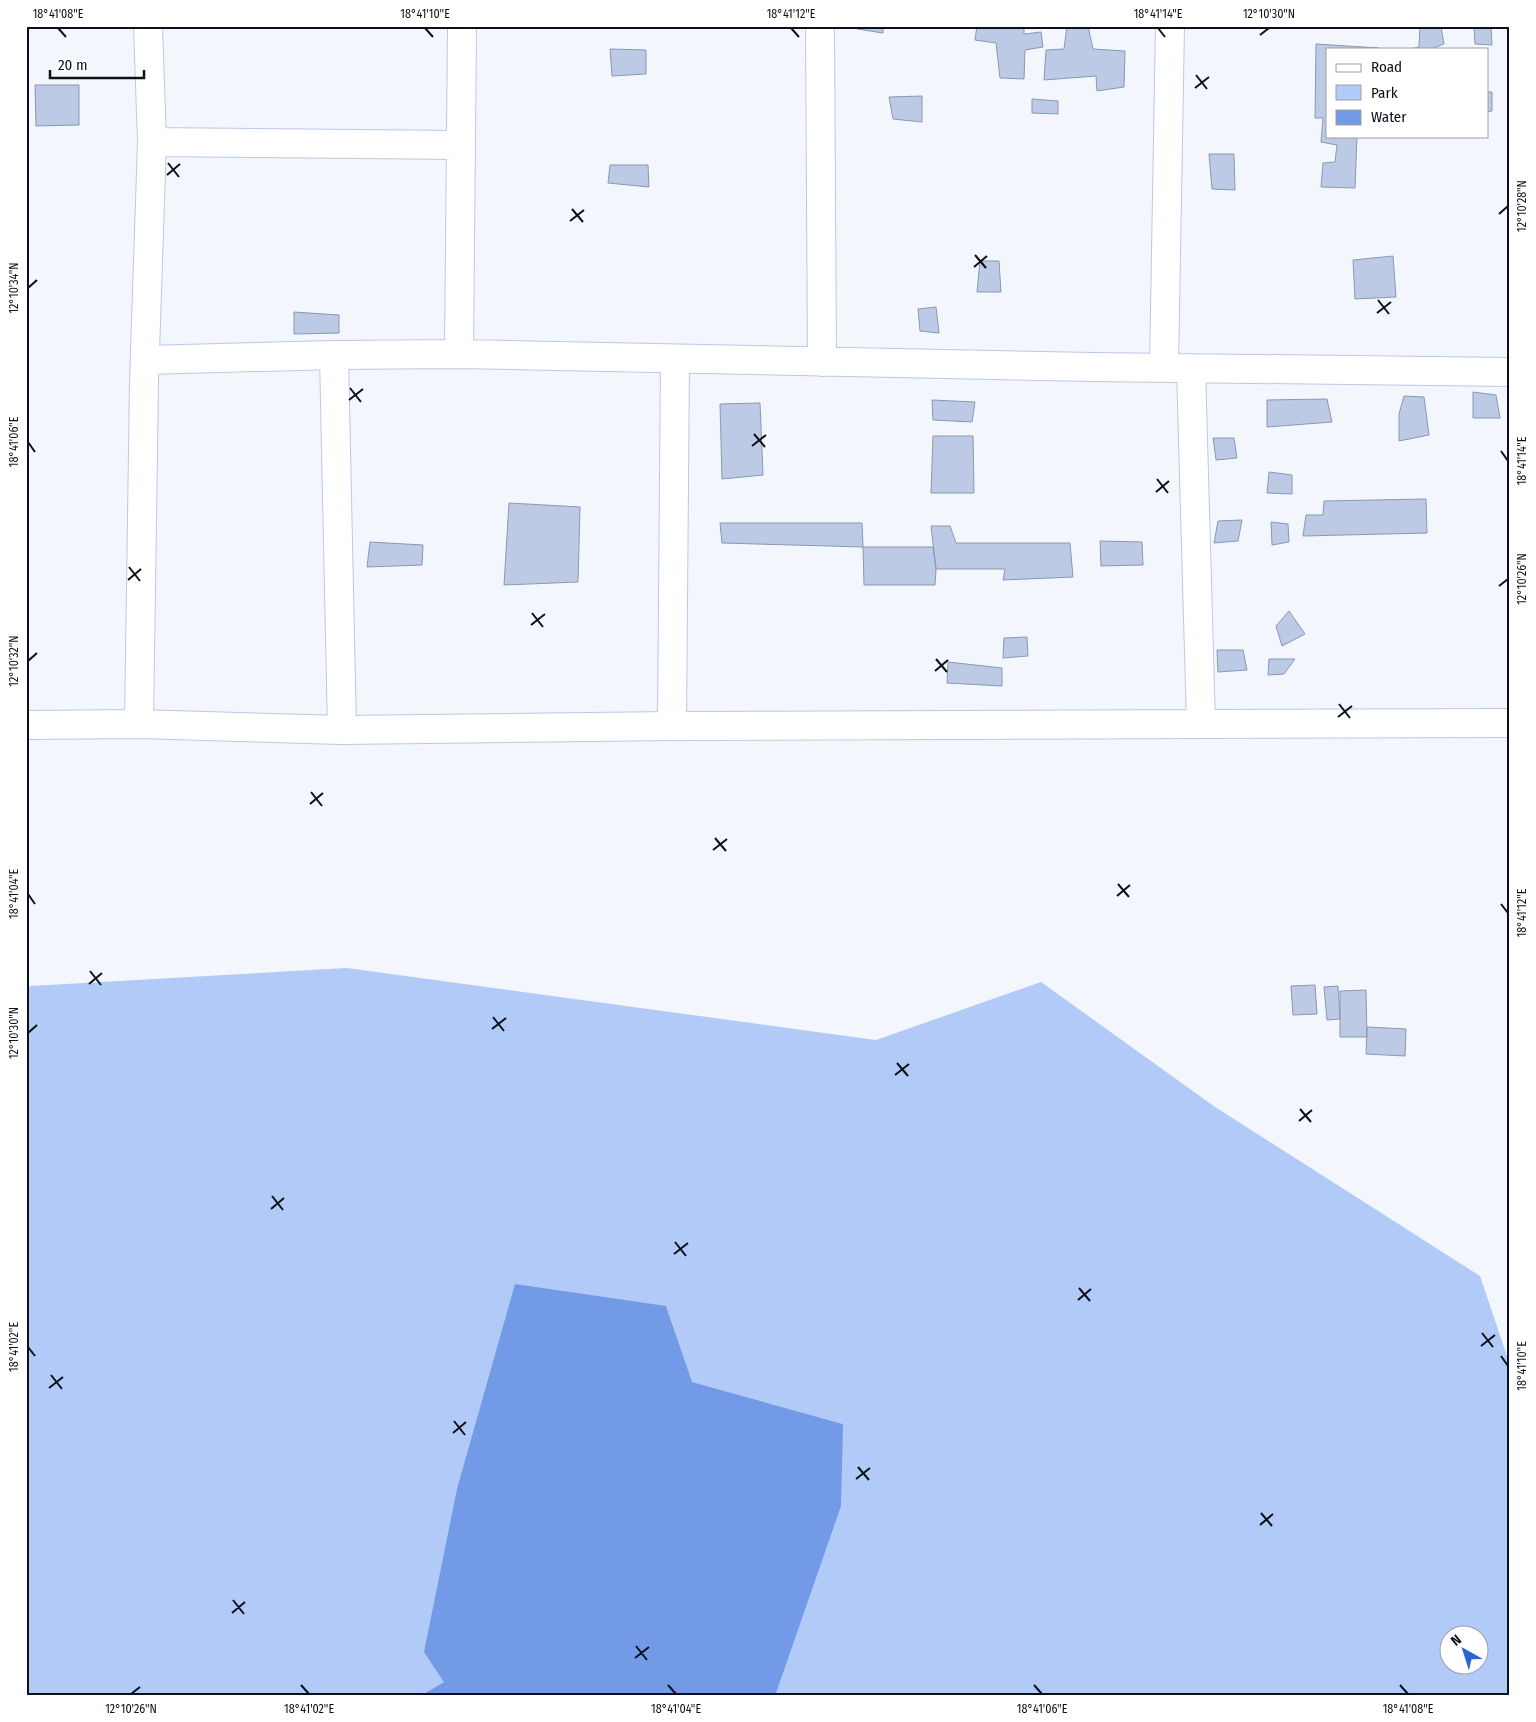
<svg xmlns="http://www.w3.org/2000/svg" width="1536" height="1722" viewBox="0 0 1536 1722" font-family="'Fira Sans Condensed',sans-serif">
	<rect width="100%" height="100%" fill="#f3f6fc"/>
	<path fill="#b1caf8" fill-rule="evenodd" d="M347 968 876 1040 1041 982 1215 1107 1480 1276 1510 1365V1696H775L782 1671 843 1424 691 1382 666 1306 444 1682 420 1696H26V995L30 986ZM1448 1634H1478V1664H1448Z"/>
	<path fill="#729ae7" d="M515 1284 666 1306 692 1382 843 1424 841 1506 775 1696H420L444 1682 424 1652 457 1489Z"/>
	<path fill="#bccae5" stroke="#8b98b1" d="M858 26H883V33L857 29Z
		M977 26H1024V34L1041 32 1043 47 1025 50 1024 79 1000 78 996 43 975 40Z
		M1067 26H1088L1093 49 1125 51 1124 87 1097 91 1096 76 1044 80 1046 50 1064 49Z
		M1420 26 1441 27 1444 44 1431 49H1410L1419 47Z
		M1474 26H1491L1492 45 1475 44Z
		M1316 44 1379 48 1327 49V136H1357L1355 188 1321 187 1323 163 1335 162 1337 145 1321 142 1323 118H1315Z
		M610 49 646 50V74L612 76Z
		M35 85H79V125L36 126Z
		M1487 92H1492V111L1487 112Z
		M922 96V122L893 119 889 97Z
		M1032 99 1058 101V114L1032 113Z
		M1209 154H1234L1235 190 1212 189Z
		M610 165H648L649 187 608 183Z
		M1393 256 1396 297 1355 299 1353 260Z
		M980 261H999L1001 292H977Z
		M936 307 939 333 920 331 918 309Z
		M294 312 339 315V333L294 334Z
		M1473 392 1496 395 1500 418H1473Z
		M1404 396 1424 397 1429 435 1399 441V414Z
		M1327 399 1332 422 1267 427V400Z
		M932 400 975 402 972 422 933 420Z
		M760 403 763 475 722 479 720 404Z
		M933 436H973L974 493H931Z
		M1213 438H1234L1237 458 1216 460Z
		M1269 472 1292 475V494L1267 493Z
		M1426 499 1427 533 1303 536 1306 515H1323L1324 501Z
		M509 503 580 507 578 582 504 585Z
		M1242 520 1238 541 1214 543 1218 521Z
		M1271 522 1288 524 1289 542 1272 545Z
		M720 523H862L863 547 722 543Z
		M931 526H950L956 543H1070L1073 577 1003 580 1005 569H936Z
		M1100 541 1142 542 1143 565 1101 566Z
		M370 542 423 545 422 565 367 567Z
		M863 547H933L936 569 935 585H864Z
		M1289 611 1305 634 1282 646 1276 626Z
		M1027 637 1028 656 1003 658 1004 638Z
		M1217 650H1243L1247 670 1218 672Z
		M1269 659H1295L1284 674 1268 675Z
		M948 662 1002 668V686L947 683Z
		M1315 985 1317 1014 1293 1015 1291 986Z
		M1338 986 1340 1019 1327 1020 1324 987Z
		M1366 990 1367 1037H1340V991Z
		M1367 1027 1406 1029 1405 1056 1366 1054Z"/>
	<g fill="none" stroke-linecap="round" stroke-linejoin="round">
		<defs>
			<path id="street" d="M820 26 822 362
				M152 142 461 145
				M459 354 462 26
				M334 355 342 730
				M146 360 334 355 459 354 1093 367 1510 372
				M1164 367 1170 26
				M1191 368 1201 724
				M139 724 144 382 152 142 148 26
				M26 725 139 724 342 730 672 726 1510 723
				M672 726 675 359"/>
		</defs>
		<use href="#street" stroke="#bbc9e4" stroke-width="30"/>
		<use href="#street" stroke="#fff" stroke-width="28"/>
	</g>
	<path fill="none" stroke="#0b1019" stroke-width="2" d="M58 28 66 37M425 28 433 37M791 28 799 37M1158 28 1165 37M1260 35 1269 28M1196 75 1207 89M1195 88 1209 77M168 163 179 177M167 175 180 164M572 209 583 222M1499 214 1508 206M570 221 584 210M975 255 986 268M974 267 987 256M28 288 37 280M1378 300 1389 314M1377 313 1391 302M350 388 361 402M349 400 363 389M754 434 765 447M28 442 35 452M752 446 766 435M1501 451 1508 461M1157 479 1168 493M1156 492 1169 481M129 567 140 581M128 580 141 569M1499 586 1508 579M532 613 543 627M531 625 545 614M936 659 947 672M28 661 37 653M935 671 948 660M1339 704 1350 718M1338 717 1352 706M311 792 322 806M310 804 323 793M715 838 726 851M713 850 727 839M1118 884 1129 897M28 894 35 904M1117 896 1130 885M1501 904 1508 913M90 971 101 985M89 984 102 973M493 1017 504 1031M492 1029 506 1018M28 1033 37 1025M897 1063 908 1076M895 1075 909 1064M1300 1109 1311 1122M1299 1121 1312 1110M272 1196 283 1210M271 1209 284 1198M675 1242 686 1256M674 1254 688 1243M1079 1288 1090 1301M1078 1300 1091 1289M1482 1333 1493 1347M1481 1346 1495 1335M28 1347 35 1356M1501 1356 1508 1366M51 1375 62 1389M49 1388 63 1377M454 1421 465 1435M453 1433 466 1422M858 1467 869 1480M856 1479 870 1468M1261 1513 1272 1526M1260 1525 1273 1514M233 1600 244 1614M232 1613 245 1602M636 1646 647 1660M635 1658 649 1647M301 1685 309 1694M668 1685 676 1694M1034 1685 1042 1694M1400 1685 1408 1694M131 1694 140 1687"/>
	<rect width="1536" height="1722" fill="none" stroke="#ffffff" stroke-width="55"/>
	<rect x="1326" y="48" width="162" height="90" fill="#ffffff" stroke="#9d9fa3"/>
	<rect x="1336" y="64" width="25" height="8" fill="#ffffff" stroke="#9d9fa3"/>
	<text x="1371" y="72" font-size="15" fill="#0b1019">Road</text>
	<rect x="1336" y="85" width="25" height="15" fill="#b1caf8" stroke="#9d9fa3"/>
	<text x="1371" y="98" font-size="15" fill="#0b1019">Park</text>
	<rect x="1336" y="110" width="25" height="15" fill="#729ae7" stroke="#9d9fa3"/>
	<text x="1371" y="122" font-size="15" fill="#0b1019">Water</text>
	<g transform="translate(1464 1650) rotate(321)"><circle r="24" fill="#ffffff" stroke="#9d9fa3"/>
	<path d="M0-4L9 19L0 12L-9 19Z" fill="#2f63d1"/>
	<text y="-8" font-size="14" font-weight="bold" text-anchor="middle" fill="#0b1019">N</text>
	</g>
	<path d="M50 70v8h94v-8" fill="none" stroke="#0b1019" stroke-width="2.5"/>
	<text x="58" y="70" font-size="15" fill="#0b1019" stroke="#ffffff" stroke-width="4" paint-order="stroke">20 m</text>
	<rect x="28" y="28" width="1480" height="1666" fill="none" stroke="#0b1019" stroke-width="2"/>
	<g font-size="12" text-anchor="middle" fill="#0b1019">
		<text x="58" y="18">18°41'08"E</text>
		<text x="425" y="18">18°41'10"E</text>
		<text x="791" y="18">18°41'12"E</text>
		<text x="1158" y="18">18°41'14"E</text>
		<text x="1269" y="18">12°10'30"N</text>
		<text transform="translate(1522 206) rotate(-90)" y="4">12°10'28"N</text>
		<text transform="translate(14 288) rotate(-90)" y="4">12°10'34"N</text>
		<text transform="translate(14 442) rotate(-90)" y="4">18°41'06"E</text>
		<text transform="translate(1522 461) rotate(-90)" y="4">18°41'14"E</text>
		<text transform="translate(1522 579) rotate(-90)" y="4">12°10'26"N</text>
		<text transform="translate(14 661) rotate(-90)" y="4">12°10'32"N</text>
		<text transform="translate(14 894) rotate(-90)" y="4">18°41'04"E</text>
		<text transform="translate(1522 913) rotate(-90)" y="4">18°41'12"E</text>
		<text transform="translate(14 1033) rotate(-90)" y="4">12°10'30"N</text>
		<text transform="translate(14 1347) rotate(-90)" y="4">18°41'02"E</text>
		<text transform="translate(1522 1366) rotate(-90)" y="4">18°41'10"E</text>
		<text x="131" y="1713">12°10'26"N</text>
		<text x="309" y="1713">18°41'02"E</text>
		<text x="676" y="1713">18°41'04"E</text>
		<text x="1042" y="1713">18°41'06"E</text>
		<text x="1408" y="1713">18°41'08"E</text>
	</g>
</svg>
